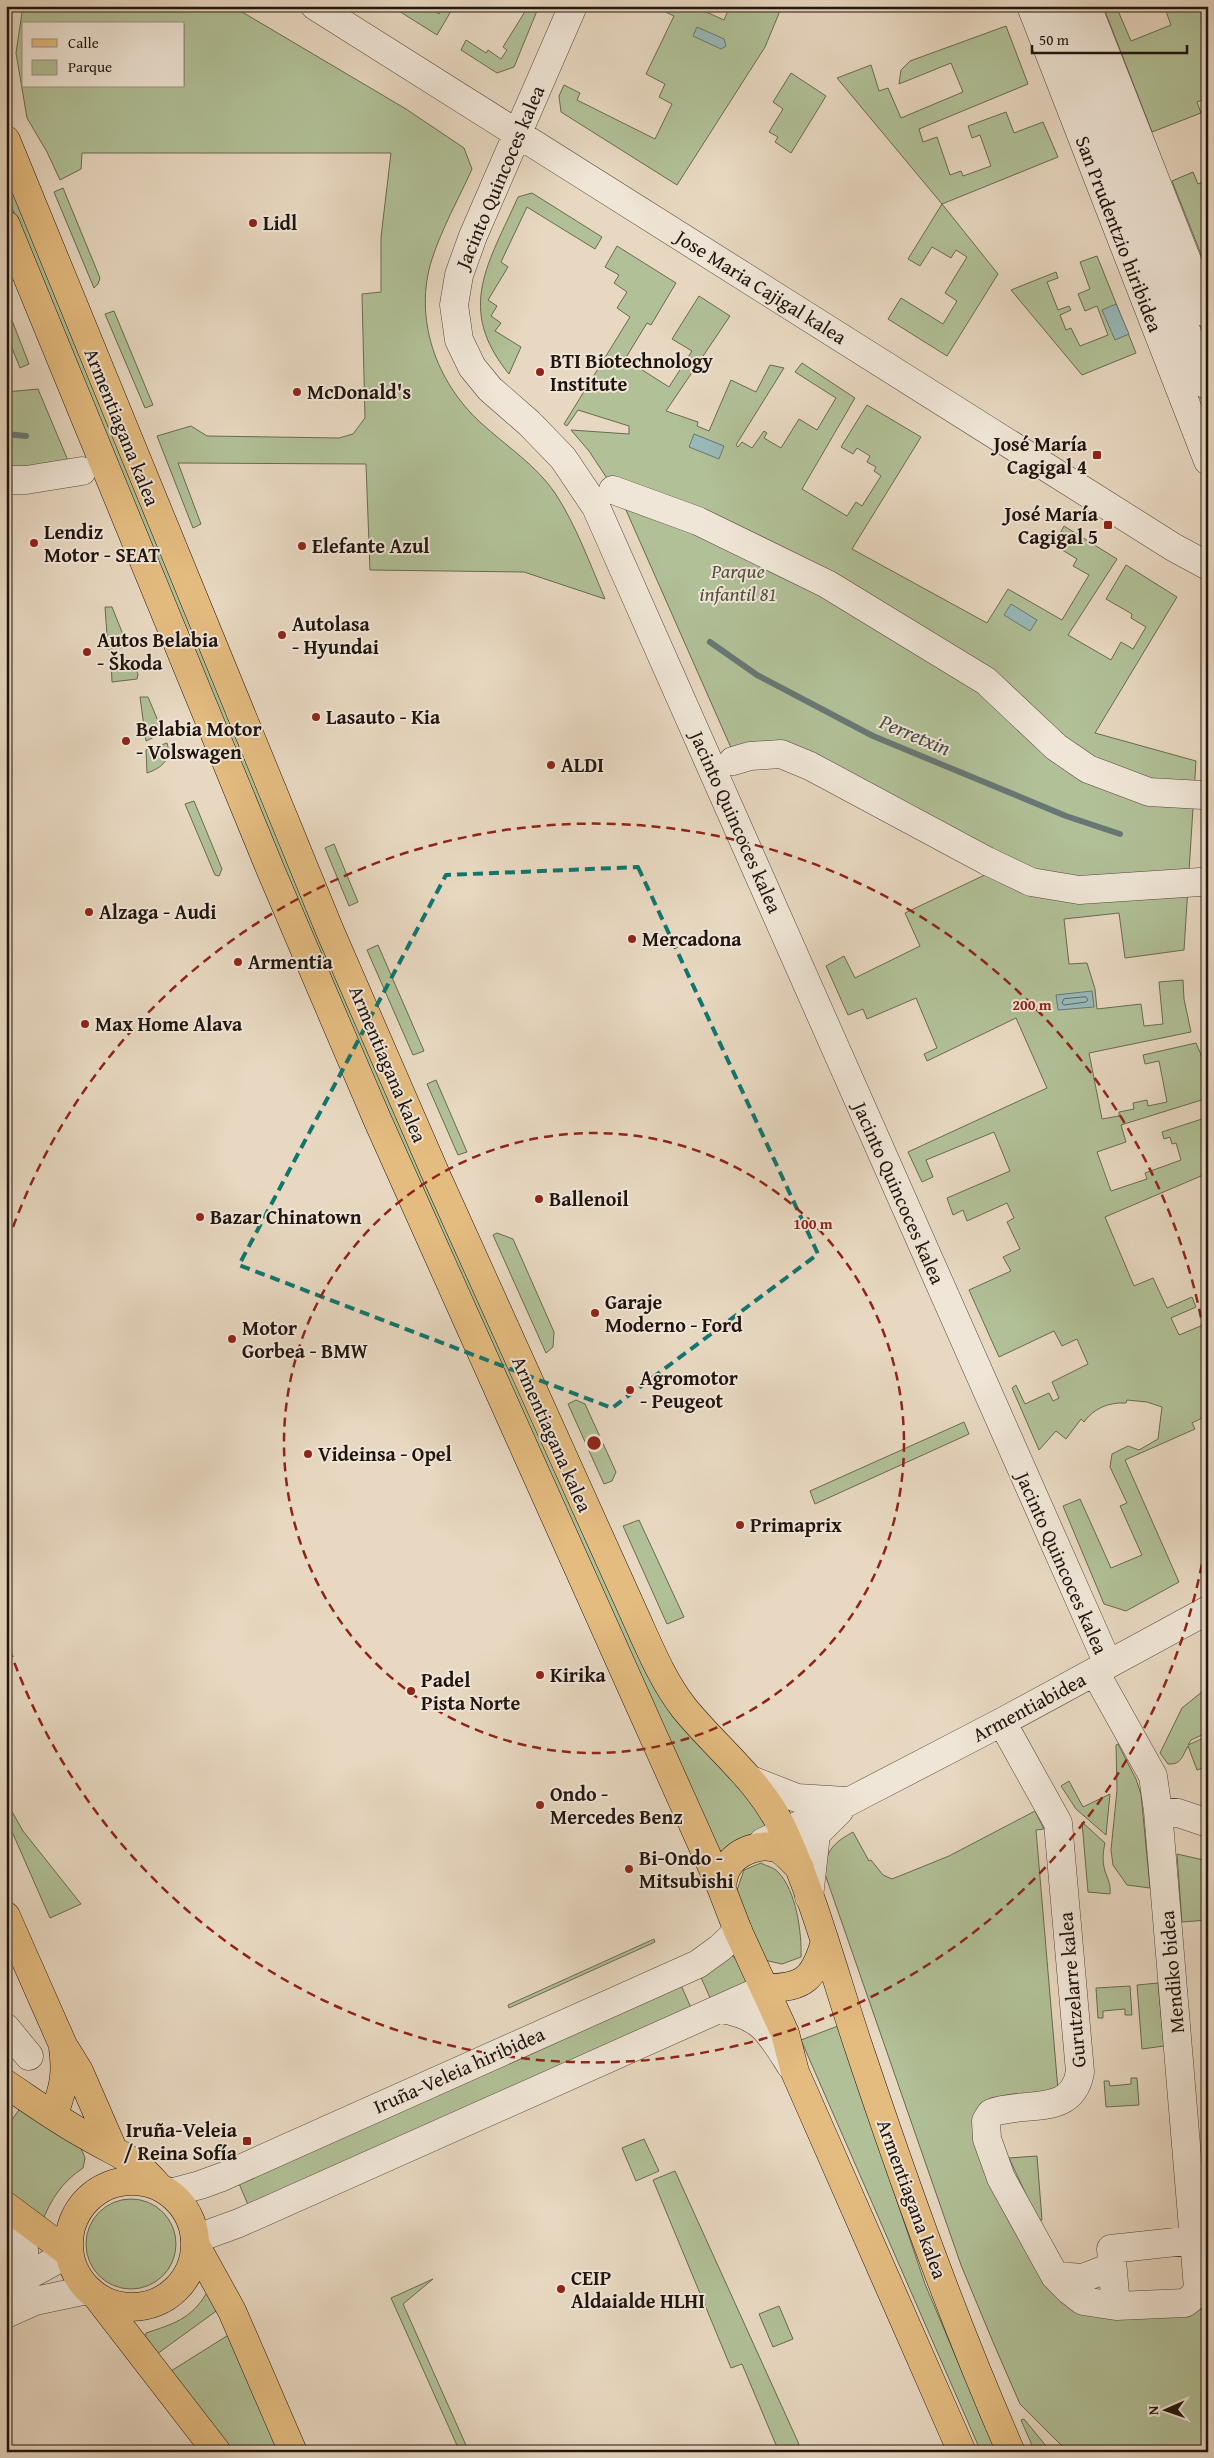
<svg xmlns="http://www.w3.org/2000/svg" width="1214" height="2458" viewBox="0 0 1214 2458" font-family="'Gentium Book Plus',serif">
	<rect width="100%" height="100%" fill="#e8d8c1"/>
	<filter id="stains"><feTurbulence type="fractalNoise" baseFrequency=".004" numOctaves="4"/><feColorMatrix values="0 0 0 0 .2 0 0 0 0 .09 0 0 0 0 .02 0 0 0 .5 -.17"/></filter>
	<radialGradient id="worn" r=".72"><stop offset=".6" stop-color="#630" stop-opacity="0"/><stop offset="1" stop-color="#630" stop-opacity=".3"/></radialGradient>
	<path fill="#b1c097" stroke="#686a53" fill-rule="evenodd" d="M23 6H232L406 109 464 148 472 169C459 198 442 228 432 259 413 318 436 382 481 423 506 446 536 465 555 493 576 525 590 564 605 599L524 572 370 570 366 464 178 463 201 524 193 528 157 436 191 426 207 436 339 438 353 434 365 418 362 294 381 292V237L391 153H82L81 169 60 180 47 152 27 118 16 53ZM24 24H184V86H24Z
		M391 6H427L439 14 444 6H454L437 35Z
		M520 6H539L514 67 497 73 461 50 466 40 486 53 488 50 501 59 507 50 503 47 526 10Z
		M653 6H693L724 20 730 6H782L765 47 677 185 561 112 559 96 564 85 580 93 577 100 655 139 672 104 659 97 665 84 646 74 674 16Z
		M1103 6H1116L1131 41 1171 25 1164 6H1208V98L1197 102 1201 113 1152 132Z
		M1006 26 1028 84 919 129 923 142 937 137 950 175 961 171 963 176 991 166 980 135 972 138 968 126 1006 112 1014 133 1043 122 1058 157 942 204 998 274 947 356 888 319 901 298 943 324 957 301 945 293 967 257 956 250 951 258 932 247 920 266 908 259 942 204 837 78 871 65 879 91 888 88 901 118 963 92 951 63 899 84 901 70 910 61Z
		M791 73 826 96 791 153 775 142 778 137 769 132 783 109 773 102Z
		M6 172 627 1627 770 1826C751 1838 741 1832 722 1851L717 1849 346 1025 22 236 6 191Z
		M1193 172 1198 184 1208 180V272L1172 181Z
		M63 188 100 278 98 284 94 288 54 192Z
		M532 193 602 237 595 249 527 207 501 262 508 267 488 300 497 306 491 316 501 323 495 331 521 347 509 374C455 308 489 263 518 197Z
		M617 246 676 283 651 325 647 323 625 359 669 387 692 351 672 339 699 296 730 316 666 411 698 422 697 426 709 431 731 380 756 392 770 365 784 368 736 445 738 447 742 442 752 448 764 431 767 433 764 438 781 448 799 419 817 430 836 398 795 372 802 363 855 398 802 489 847 516 856 502 862 506 881 476 874 471 876 467 867 462 870 456 857 448 853 454 841 447 867 405 921 437 852 549 987 623 1008 589 1062 620 1089 575 1073 566 1077 559 1054 545 1064 526 1117 559 1068 635 1111 660 1121 642 1133 649 1146 627 1131 618 1132 614 1106 599 1126 565 1177 597 1095 733 1196 761 1184 950 1125 958 1119 913 1064 919 1069 964 1087 963 1095 989 1097 1009 1141 1004 1144 1026 1163 1024 1159 982 1183 980 1184 999 1191 1032 1089 1053 1102 1119 1119 1116V1112L1134 1109 1133 1103 1147 1100 1148 1106 1167 1102 1159 1061 1145 1064 1143 1055 1196 1043 1208 1071V1098L1121 1125 1126 1142 1097 1152 1111 1191 1147 1179 1145 1173 1181 1160 1176 1143 1172 1144 1170 1137 1164 1139 1162 1132 1208 1117V1173L1105 1217 1134 1286 1153 1278 1167 1308 1192 1297 1196 1307 1171 1318 1179 1335 1208 1323V1363L1204 1365 1208 1374V1419L1206 1416 1192 1423 1195 1429 1125 1460 1179 1582 1126 1611 1104 1604 1063 1506 1080 1499 1111 1568 1142 1555 1120 1506 1127 1503 1110 1467 1112 1454 1128 1446 1139 1450 1158 1439 1162 1407 1147 1402 1127 1400 1126 1403C1109 1402 1094 1408 1084 1422L1081 1419 1066 1439 1056 1431 1039 1450 1012 1388 1016 1385 1025 1404 1049 1393 1053 1401 1059 1398 1052 1382 1088 1364 1077 1339 1062 1346 1054 1331 999 1357 969 1290 1011 1271 1003 1257 1020 1249 1007 1222 1014 1218 1007 1203 967 1221 963 1210 953 1215 947 1198 1010 1171 994 1132 926 1160 933 1177 922 1182 908 1152 1047 1088 1016 1018 927 1061 924 1054 937 1048 916 998 867 1019 863 1009 848 1015 826 966 844 956 855 978 920 946 905 913 991 872 790 764 740 768 622 501 589 451 571 430 629 434V426L578 410 567 426 564 424 630 317 617 308 627 292 614 283 619 275 605 267Z
		M1097 256 1136 353 1082 375 1011 290 1056 272 1058 278 1047 282 1058 310 1069 306 1071 310 1060 315 1066 330 1071 328 1080 346 1108 335 1097 306 1085 311 1078 294 1090 289 1080 262Z
		M6 305 29 364 20 368 6 333Z
		M114 311 153 405 145 408 105 314Z
		M38 389 69 463 6 469V392Z
		M105 607H112L128 647 108 649Z
		M123 658 131 661 138 674 137 679 112 682 111 659Z
		M140 697H148L161 728V734L146 741Z
		M167 743C172 759 162 768 147 773L146 750Z
		M194 801 222 869 219 876 215 875 185 804Z
		M334 844 358 902 349 906 325 848Z
		M378 945 424 1051 413 1055 367 950Z
		M436 1080 467 1152 458 1155 427 1084Z
		M497 1233 513 1239 554 1332 553 1347 546 1353 493 1235Z
		M576 1400 585 1404 616 1472 612 1481 604 1484 568 1404Z
		M964 1422 969 1434 815 1504 810 1491Z
		M639 1520 684 1617 667 1624 623 1526Z
		M1208 1687V1732L1191 1740 1188 1745 1208 1736V1766L1197 1770 1188 1746C1182 1757 1181 1765 1168 1764L1160 1753 1182 1708Z
		M1118 1744 1136 1779 1141 1794 1150 1888 1127 1885 1113 1865 1111 1850 1117 1790 1116 1745Z
		M1069 1781 1083 1807 1110 1794 1106 1835 1076 1809 1061 1786Z
		M6 1801 23 1831 81 1904 50 1918 6 1818Z
		M1035 1811 1044 1829 1036 1830 1058 2090 985 2102 1024 2235 1106 2317 1205 2309 1207 2307 1206 2291H1208V2452H1068L1020 2404 993 2342 961 2265 825 1874C824 1851 835 1842 853 1832L869 1861 871 1860 883 1875 892 1879 949 1856Z
		M1082 1822 1105 1843C1103 1852 1102 1861 1105 1871 1108 1880 1111 1884 1110 1894L1088 1892Z
		M1177 1854 1208 1861V1920L1182 1922Z
		M761 1863C766 1866 775 1868 778 1872 796 1890 802 1933 801 1957L782 1964 764 1960 737 1890 744 1870Z
		M654 1939 655 1942 509 2008 508 2005Z
		M732 1956 736 1958 746 1981 742 1986 711 2000 700 1975Z
		M680 1983 692 2010 249 2207 237 2179Z
		M1158 1983 1164 2046 1142 2049 1137 1985Z
		M1130 1986 1132 2015H1125V2009L1103 2011V2018H1098L1096 1988Z
		M838 2026 925 2284 996 2452H981L801 2040Z
		M1131 2078H1137L1139 2105 1106 2107 1104 2081H1109L1110 2086 1131 2084Z
		M21 2107 80 2146 85 2158 83 2168C62 2182 51 2199 42 2222L6 2188V2128Z
		M644 2139 659 2171 636 2181 622 2148Z
		M1037 2156 1042 2220H1038L1009 2158Z
		M675 2171 798 2442 801 2452H779L742 2364 731 2368 653 2180Z
		M86 2244a45 45 0 1 1 90 0a45 45 0 1 1-90 0Z
		M433 2279 403 2304 469 2452H460L391 2298Z
		M214 2293 219 2309 157 2354 145 2341 146 2333C173 2324 191 2319 206 2294Z
		M779 2306 793 2339 773 2347 759 2314Z
		M230 2334 282 2452H230L171 2371Z
		M1024 2419 1051 2452H1035L1021 2420Z"/>
	<path fill="#98b9b9" stroke="#687775" d="M697 27 724 39 726 46 721 49 693 36Z
		M1116 304 1129 334 1115 340 1102 310Z
		M694 434 724 446 719 459 689 447Z
		M1011 604 1037 620 1030 631 1004 615Z
		M1092 991 1094 1007 1058 1010 1056 995Z"/>
	<g fill="none" stroke-linecap="round" stroke-linejoin="round">
		<path stroke="#5c6664" stroke-width="1" d="M1086 997 1088 1000 1086 1002 1064 1005 1062 1003 1064 999Z"/>
		<path stroke="#687775" stroke-width="6" d="M6 434 26 436
			M710 642 757 675 873 736 1066 816 1120 834"/>
		<defs>
			<path id="minor" d="M315 6 1173 547 1208 566
				M573 6 473 236 459 275 454 305 459 340 472 367 490 389 529 423 563 458 596 507 1108 1664
				M1031 6 1208 461
				M1059 6 1208 386
				M1087 6 1208 314
				M6 480H26L82 471
				M613 490 698 521 827 584 986 681 1056 747 1088 769 1149 792 1202 795
				M733 761 750 756 781 754 810 766 987 861 1031 882 1079 890 1200 882
				M1002 1722 1058 1823 1080 2072C1072 2118 1026 2100 991 2113L986 2121 987 2139 1001 2178 1055 2276 1070 2291 1083 2301 1116 2306 1185 2303 1194 2296 1198 2288 1158 1811 1153 1776 1095 1672
				M751 1780 797 1798 846 1801
				M1158 1811 1178 1813 1208 1823
				M763 1842 848 1802 1002 1722 1208 1610
				M809 1897 816 1834 839 1811
				M720 2009C762 2015 770 2033 791 2066
				M6 2028 29 2056
				M170 2193 200 2185 222 2177 698 1964 720 1948 738 1931
				M10 2210C23 2237 30 2251 18 2281
				M195 2239 239 2223 766 1988
				M1055 2276 1083 2278 1111 2267
				M11 2285 69 2253
				M1116 2306 1111 2249 1194 2240
				M6 2314 35 2301 87 2290"/>
			<path id="major" d="M6 140 330 931 437 1177 636 1618C650 1649 663 1681 684 1708 718 1750 763 1783 785 1834 816 1903 835 1977 859 2048 905 2185 953 2320 1011 2452
				M6 225 271 871 377 1119 721 1887 738 1931 785 2033 795 2072 962 2452
				M721 1887C723 1881 724 1873 727 1868 736 1851 761 1842 779 1849 786 1853 794 1863 800 1868
				M6 1916 63 2045 79 2071 113 2149
				M766 1988C805 1988 814 1978 825 1942
				M6 2084C33 2102 59 2121 87 2136 117 2154 134 2157 158 2186
				M54 2114C63 2089 67 2075 63 2048
				M69 2244a63 63 0 1 1 126 0a63 63 0 1 1-126 0Z
				M6 2206 69 2253
				M195 2244 232 2311 293 2452
				M98 2298 217 2452"/>
		</defs>
		<use href="#minor" stroke="#52453c" stroke-width="29"/>
		<use href="#major" stroke="#20140f" stroke-width="29"/>
		<use href="#minor" stroke="#f0e6d7" stroke-width="28"/>
		<use href="#major" stroke="#e4bc80" stroke-width="28"/>
	</g>
	<path fill="none" stroke="#0f766e" stroke-width="4" stroke-dasharray="10 6" stroke-linejoin="round" d="M638 867 818 1254 612 1408 239 1265 446 875Z"/>
	<g fill="none" stroke="#8f2418" stroke-width="2.5" stroke-dasharray="9 6">
		<circle cx="594" cy="1443" r="310"/>
		<path d="M1207 1535A620 620 0 0 1 8 1645M8 1241A620 620 0 0 1 1207 1351"/>
	</g>
	<g fill="#8f2418" stroke="#f0e6d7" stroke-width="2">
		<circle cx="253" cy="223" r="5"/>
		<circle cx="540" cy="372" r="5"/>
		<circle cx="297" cy="392" r="5"/>
		<rect x="1092" y="450" width="10" height="10" rx="2.5"/>
		<rect x="1103" y="520" width="10" height="10" rx="2.5"/>
		<circle cx="34" cy="543" r="5"/>
		<circle cx="302" cy="546" r="5"/>
		<circle cx="282" cy="635" r="5"/>
		<circle cx="87" cy="652" r="5"/>
		<circle cx="316" cy="717" r="5"/>
		<circle cx="126" cy="741" r="5"/>
		<circle cx="551" cy="765" r="5"/>
		<circle cx="89" cy="912" r="5"/>
		<circle cx="632" cy="939" r="5"/>
		<circle cx="238" cy="962" r="5"/>
		<circle cx="85" cy="1024" r="5"/>
		<circle cx="539" cy="1199" r="5"/>
		<circle cx="200" cy="1217" r="5"/>
		<circle cx="595" cy="1313" r="5"/>
		<circle cx="232" cy="1339" r="5"/>
		<circle cx="630" cy="1390" r="5"/>
		<circle cx="308" cy="1454" r="5"/>
		<circle cx="740" cy="1525" r="5"/>
		<circle cx="540" cy="1675" r="5"/>
		<circle cx="411" cy="1691" r="5"/>
		<circle cx="540" cy="1805" r="5"/>
		<circle cx="629" cy="1869" r="5"/>
		<rect x="242" y="2136" width="10" height="10" rx="2.5"/>
		<circle cx="561" cy="2289" r="5"/>
	</g>
	<g text-anchor="middle" stroke-width="4" stroke-linejoin="round" paint-order="stroke">
		<g font-size="20" fill="#20140f" stroke="#f0e6d7">
			<text transform="translate(500 177) rotate(-67)" y="7">Jacinto Quincoces kalea</text>
			<text transform="translate(1119 234) rotate(69)" y="7">San Prudentzio hiribidea</text>
			<text transform="translate(761 287) rotate(32)" y="7">Jose Maria Cajigal kalea</text>
			<text transform="translate(122 427) rotate(68)" y="7">Armentiagana kalea</text>
			<text transform="translate(736 822) rotate(66)" y="7">Jacinto Quincoces kalea</text>
			<text transform="translate(388 1064) rotate(67)" y="7">Armentiagana kalea</text>
			<text transform="translate(899 1193) rotate(66)" y="7">Jacinto Quincoces kalea</text>
			<text transform="translate(552 1434) rotate(66)" y="7">Armentiagana kalea</text>
			<text transform="translate(1062 1563) rotate(66)" y="7">Jacinto Quincoces kalea</text>
			<text transform="translate(1029 1707) rotate(-28)" y="7">Armentiabidea</text>
			<text transform="translate(1172 1972) rotate(-95)" y="7">Mendiko bidea</text>
			<text transform="translate(1072 1990) rotate(-95)" y="7">Gurutzelarre kalea</text>
			<text transform="translate(459 2070) rotate(-24)" y="7">Iruña-Veleia hiribidea</text>
			<text transform="translate(912 2199) rotate(70)" y="7">Armentiagana kalea</text>
		</g>
		<g font-size="20" font-weight="bold" fill="#20140f" stroke="#f0e6d7" text-anchor="start">
			<text x="263" y="230">Lidl</text>
			<text x="550" y="368">BTI Biotechnology<tspan x="550" dy="23">Institute</tspan></text>
			<text x="307" y="399">McDonald's</text>
			<text x="1087" y="451" text-anchor="end">José María<tspan x="1087" dy="23">Cagigal 4</tspan></text>
			<text x="1098" y="521" text-anchor="end">José María<tspan x="1098" dy="23">Cagigal 5</tspan></text>
			<text x="44" y="539">Lendiz<tspan x="44" dy="23">Motor - SEAT</tspan></text>
			<text x="312" y="553">Elefante Azul</text>
			<text x="292" y="631">Autolasa<tspan x="292" dy="23">- Hyundai</tspan></text>
			<text x="97" y="647">Autos Belabia<tspan x="97" dy="23">- Škoda</tspan></text>
			<text x="326" y="724">Lasauto - Kia</text>
			<text x="136" y="736">Belabia Motor<tspan x="136" dy="23">- Volswagen</tspan></text>
			<text x="561" y="772">ALDI</text>
			<text x="99" y="919">Alzaga - Audi</text>
			<text x="642" y="946">Mercadona</text>
			<text x="248" y="969">Armentia</text>
			<text x="95" y="1031">Max Home Alava</text>
			<text x="549" y="1206">Ballenoil</text>
			<text x="210" y="1224">Bazar Chinatown</text>
			<text x="605" y="1309">Garaje<tspan x="605" dy="23">Moderno - Ford</tspan></text>
			<text x="242" y="1335">Motor<tspan x="242" dy="23">Gorbea - BMW</tspan></text>
			<text x="640" y="1385">Agromotor<tspan x="640" dy="23">- Peugeot</tspan></text>
			<text x="318" y="1461">Videinsa - Opel</text>
			<text x="750" y="1532">Primaprix</text>
			<text x="550" y="1682">Kirika</text>
			<text x="421" y="1687">Padel<tspan x="421" dy="23">Pista Norte</tspan></text>
			<text x="550" y="1801">Ondo -<tspan x="550" dy="23">Mercedes Benz</tspan></text>
			<text x="639" y="1865">Bi-Ondo -<tspan x="639" dy="23">Mitsubishi</tspan></text>
			<text x="237" y="2137" text-anchor="end">Iruña-Veleia<tspan x="237" dy="23">/ Reina Sofía</tspan></text>
			<text x="571" y="2285">CEIP<tspan x="571" dy="23">Aldaialde HLHI</tspan></text>
		</g>
		<g font-size="20" font-style="italic" fill="#53503f" stroke="#f0e6d7">
			<text x="738" y="578">Parque<tspan x="738" dy="23">infantil 81</tspan></text>
		</g>
		<g font-size="21" font-style="italic" fill="#4a4e4a" stroke="#f0e6d7">
			<text transform="translate(915 735) rotate(23)" y="7">Perretxin</text>
		</g>
	</g>
	<circle cx="594" cy="1443" r="8" fill="#8f2418" stroke="#f0e6d7" stroke-width="2.5"/>
	<g font-size="15" text-anchor="middle" font-weight="bold" fill="#8f2418" stroke="#f0e6d7" stroke-width="4" stroke-linejoin="round" paint-order="stroke">
		<text x="1032" y="1010">200 m</text>
		<text x="813" y="1229">100 m</text>
	</g>
	<rect width="1214" height="2458" fill="none" stroke="#e8d8c1" stroke-width="25"/>
	<rect x="8" y="8" width="1199" height="2443" fill="none" stroke="#20140f" stroke-width="2.5"/>
	<rect x="12" y="12" width="1189" height="2433" fill="none" stroke="#20140f"/>
	<rect x="22" y="22" width="162" height="65" fill="#f0e6d7" stroke="#9d9287"/>
	<rect x="32" y="39" width="25" height="8" fill="#e4bc80" stroke="#9d9287"/>
	<text x="68" y="48" font-size="15" fill="#20140f">Calle</text>
	<rect x="32" y="60" width="25" height="15" fill="#b1c097" stroke="#9d9287"/>
	<text x="68" y="72" font-size="15" fill="#20140f">Parque</text>
	<g transform="translate(1166 2410) rotate(268)" stroke="#f0e6d7" stroke-width="4" paint-order="stroke">
	<path d="M0-4L9 19L0 12L-9 19Z" fill="#20140f"/>
	<text y="-8" font-size="14" font-weight="bold" text-anchor="middle" fill="#20140f">N</text>
	</g>
	<path d="M1032 45v8h155v-8" fill="none" stroke="#20140f" stroke-width="2.5"/>
	<text x="1039" y="45" font-size="15" fill="#20140f" stroke="#f0e6d7" stroke-width="4" paint-order="stroke">50 m</text>
	<rect width="100%" height="100%" filter="url(#stains)"/>
	<rect width="100%" height="100%" fill="url(#worn)"/>
</svg>
